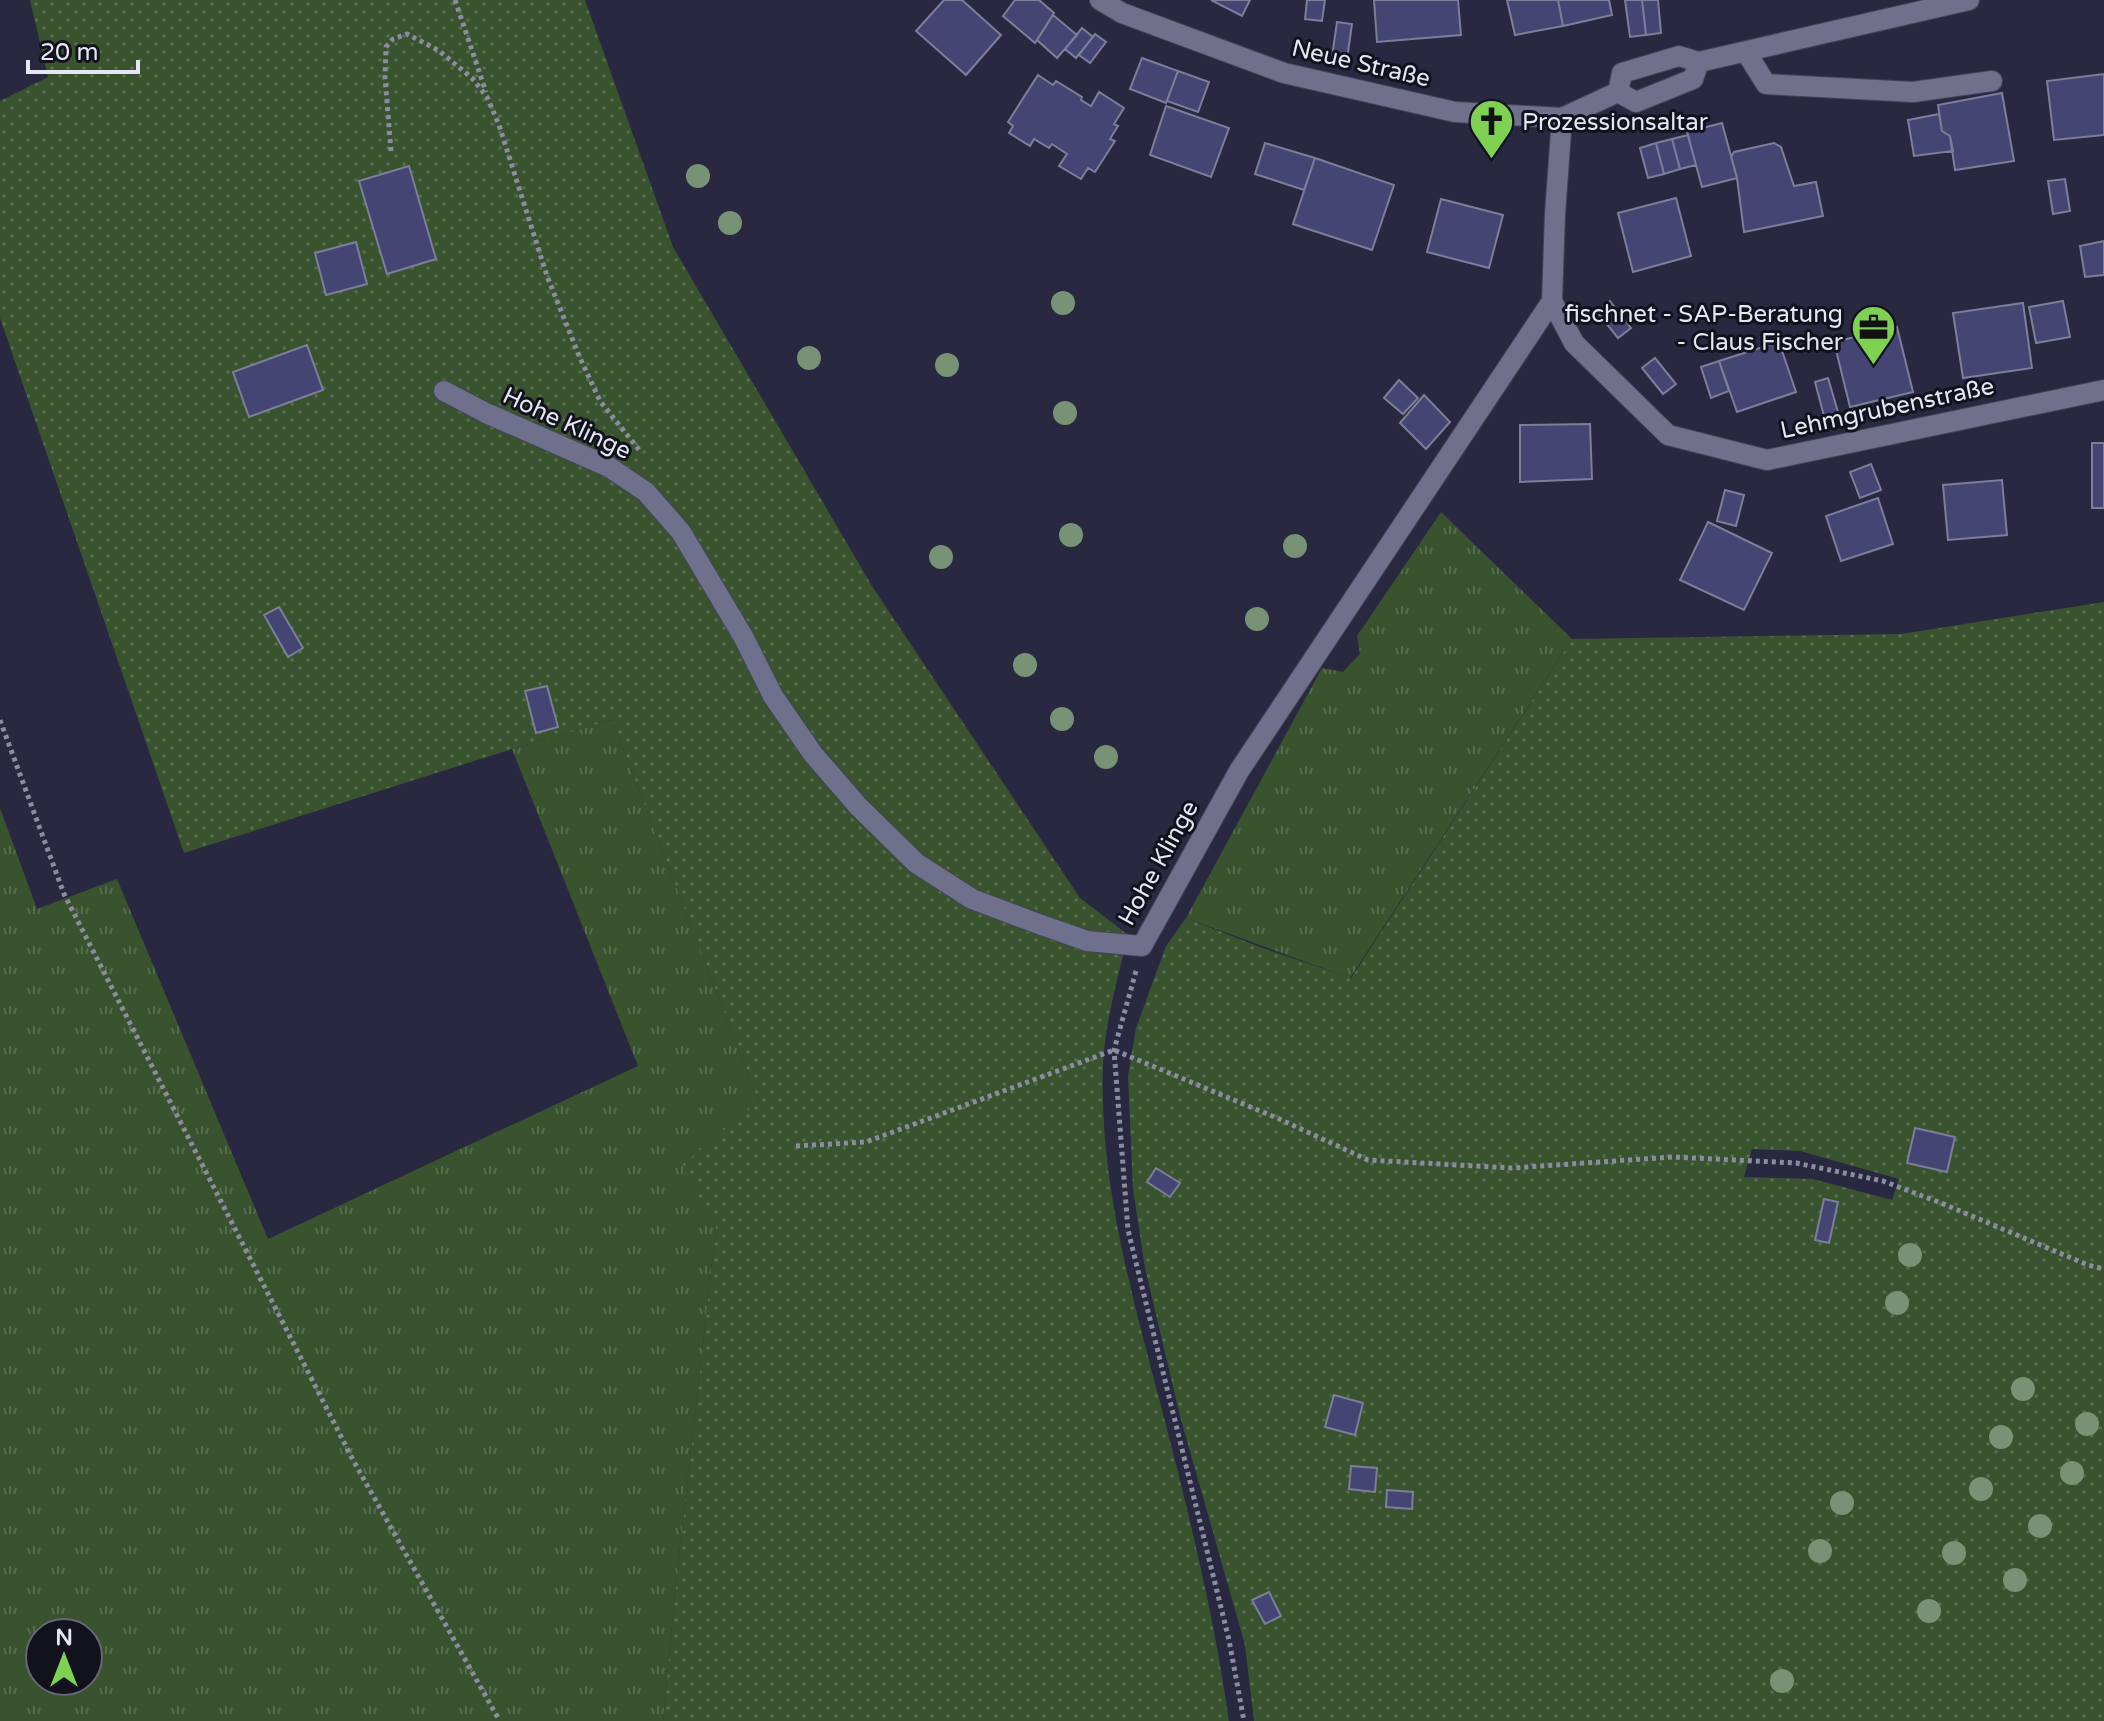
<svg xmlns="http://www.w3.org/2000/svg" width="2104" height="1721" viewBox="0 0 2104 1721" font-family="'Varela Round',sans-serif">
	<defs>
		<pattern id="grass-tufts" width="24" height="20" patternUnits="userSpaceOnUse" patternTransform="scale(2)"><rect width="24" height="20" fill="#3a532f"/><path d="M3 7l-1-3M5 7V3M7 7l1-3M15 17l-1-3M17 17v-4M19 17l1-3" fill="none" stroke="#566c4e"/></pattern>
		<pattern id="garden-dots" width="8" height="8" patternUnits="userSpaceOnUse" patternTransform="scale(2)"><rect width="8" height="8" fill="#3a532f"/><path d="M2 2h.1M6 6h.1" fill="none" stroke="#566c4e" stroke-width="1.8" stroke-linecap="round"/></pattern>
	</defs>
	<rect width="100%" height="100%" fill="#282840"/>
	<path fill="url(#grass-tufts)" fill-rule="evenodd" d="M1441 512 1572 639 1350 978 1186 918 1322 668 1343 672 1360 654 1357 636Z
		M612 720 759 1102 683 1165 716 1228 676 1582 663 1721H0V808L37 909 117 879 268 1239 638 1066 512 749ZM40 1633H88V1681H40Z"/>
	<path fill="url(#garden-dots)" fill-rule="evenodd" d="M30 0H585L673 247 872 586 1080 898 1128 935C1118 978 1105 1021 1103 1066 1099 1182 1132 1295 1161 1406 1188 1510 1214 1614 1229 1721H663L676 1582 716 1228 682 1165 759 1102 612 720 512 749 184 853 0 318V101L48 77Z
		M2104 602V1721H1254L1245 1645 1180 1416 1145 1268 1133 1189 1128 1076 1136 1028 1166 946 1186 918 1260 947 1351 978 1572 639 1901 634ZM1752 1149 1800 1151 1899 1179 1892 1200 1813 1179 1744 1177Z"/>
	<path fill="#454574" stroke="#7c7e9a" stroke-width="2" d="M944 0H962L1001 35 966 75 916 31Z
		M1015 0H1039L1054 13 1035 43 1003 16Z
		M1211 0H1250L1242 16Z
		M1307 0H1325L1322 21 1305 19Z
		M1374 0H1458L1461 35 1377 42Z
		M1507 0H1558L1563 26 1515 35Z
		M1558 0H1609L1612 15 1563 26Z
		M1625 0H1642L1646 35 1630 37Z
		M1642 0H1658L1661 33 1646 35Z
		M1053 15 1077 35 1057 58 1037 40Z
		M1337 22 1352 24 1347 59 1332 56Z
		M1082 28 1093 37 1076 58 1065 49Z
		M1095 34 1106 42 1090 63 1079 55Z
		M1142 58 1178 71 1166 103 1130 89Z
		M1178 71 1209 82 1198 112 1167 101Z
		M2104 74V135L2054 140 2047 81Z
		M1038 75 1053 85 1056 81 1082 97 1081 100 1091 106 1099 92 1124 108 1114 124 1118 126 1110 139 1115 141 1095 172 1088 168 1081 179 1059 166 1067 154 1052 144 1049 148 1034 139 1030 146 1009 133 1013 126 1008 122Z
		M2002 93 2014 161 1955 170 1950 136 1942 131 1938 105Z
		M1166 106 1229 128 1211 177 1150 155Z
		M1939 114 1942 131 1950 136 1953 151 1914 156 1908 120Z
		M1722 123 1737 178 1702 187 1687 132Z
		M1688 135 1696 165 1680 169 1672 139Z
		M1672 139 1680 169 1664 174 1656 143Z
		M1265 143 1315 158 1304 190 1255 174Z
		M1656 143 1664 174 1648 178 1640 148Z
		M1774 143 1781 147 1794 186 1816 182 1823 216 1744 232 1737 178 1731 157 1734 152Z
		M1315 158 1394 185 1372 250 1293 224Z
		M409 166 436 259 387 274 359 181Z
		M2065 179 2070 211 2053 214 2048 181Z
		M1676 198 1691 256 1633 272 1618 213Z
		M1441 199 1503 215 1489 268 1427 252Z
		M2104 241V275L2085 277 2080 246Z
		M356 242 367 284 326 295 315 253Z
		M1610 301 1631 328 1618 338 1597 312Z
		M2063 301 2070 337 2036 343 2029 307Z
		M2023 303 2032 368 1963 378 1953 313Z
		M1897 327 1913 392 1850 407 1834 342Z
		M1779 342 1796 392 1737 412 1719 361Z
		M307 345 323 390 249 417 233 372Z
		M1655 358 1676 384 1663 394 1642 368Z
		M1719 361 1729 391 1711 398 1701 367Z
		M1828 378 1838 412 1824 416 1815 382Z
		M1399 380 1418 398 1403 414 1384 398Z
		M1424 395 1450 422 1426 449 1400 423Z
		M1590 424 1592 479 1520 482V425Z
		M2092 443H2104V508H2092Z
		M1871 464 1881 490 1860 498 1850 472Z
		M2002 480 2007 535 1948 540 1943 485Z
		M1725 490 1744 495 1736 526 1717 521Z
		M1878 498 1893 544 1841 561 1826 516Z
		M1708 522 1772 553 1744 610 1680 580Z
		M279 607 303 648 288 657 264 615Z
		M547 686 558 727 536 733 525 691Z
		M1915 1128 1955 1137 1947 1172 1907 1163Z
		M1156 1168 1180 1183 1170 1197 1147 1182Z
		M1824 1199 1838 1202 1829 1243 1815 1240Z
		M1334 1395 1363 1403 1355 1435 1325 1427Z
		M1351 1466 1377 1468 1375 1492 1349 1489Z
		M1387 1490 1413 1492 1412 1509 1386 1507Z
		M1269 1592 1281 1616 1265 1624 1252 1600Z"/>
	<g fill="none" stroke-linecap="round" stroke-linejoin="round">
		<defs>
			<path id="minor" d="M1100 0 1122 13 1284 73 1455 112 1562 118 1618 92
				M1746 52 1766 84 1913 92 1992 81
				M1618 92 1622 73 1679 56 1699 62 1969 0
				M1618 92 1636 102 1693 79 1699 62
				M1552 301 1574 343 1668 435 1767 460 2104 390
				M444 391 486 413 609 467 646 492 681 532 744 638 773 696 813 754 858 806 916 863 972 899 1036 923 1087 941 1142 946 1239 771 1552 301 1555 214 1562 118"/>
		</defs>
		<use href="#minor" stroke="#444458" stroke-width="22"/>
		<path stroke="#8c8ca0" stroke-width="5" stroke-dasharray="4 4" stroke-linecap="butt" d="M455 0 486 92
			M391 151 385 77 386 47 393 39 407 34 438 50 472 78 487 97 499 125 547 276 580 358 600 401 640 451
			M0 720 64 894 353 1460 498 1718
			M1136 971 1114 1050 1128 1230 1229 1640 1244 1721
			M796 1146 866 1142 1114 1050 1277 1118 1368 1160 1512 1168 1673 1157 1796 1163 1883 1181 1941 1203 2088 1265 2104 1269"/>
		<use href="#minor" stroke="#6e708c" stroke-width="20"/>
	</g>
	<g fill="#779275">
		<circle cx="698" cy="176" r="12"/>
		<circle cx="730" cy="223" r="12"/>
		<circle cx="1063" cy="303" r="12"/>
		<circle cx="809" cy="358" r="12"/>
		<circle cx="947" cy="365" r="12"/>
		<circle cx="1065" cy="413" r="12"/>
		<circle cx="1071" cy="535" r="12"/>
		<circle cx="1295" cy="546" r="12"/>
		<circle cx="941" cy="557" r="12"/>
		<circle cx="1257" cy="619" r="12"/>
		<circle cx="1025" cy="665" r="12"/>
		<circle cx="1062" cy="719" r="12"/>
		<circle cx="1106" cy="757" r="12"/>
		<circle cx="1910" cy="1255" r="12"/>
		<circle cx="1897" cy="1303" r="12"/>
		<circle cx="2023" cy="1389" r="12"/>
		<circle cx="2087" cy="1424" r="12"/>
		<circle cx="2001" cy="1437" r="12"/>
		<circle cx="2072" cy="1473" r="12"/>
		<circle cx="1981" cy="1489" r="12"/>
		<circle cx="1842" cy="1503" r="12"/>
		<circle cx="2040" cy="1526" r="12"/>
		<circle cx="1820" cy="1551" r="12"/>
		<circle cx="1954" cy="1553" r="12"/>
		<circle cx="2015" cy="1580" r="12"/>
		<circle cx="1929" cy="1611" r="12"/>
		<circle cx="1782" cy="1681" r="12"/>
	</g>
	<defs>
		<symbol id="church-pin" viewBox="-11 -11 22 30"><path d="M0 17L-7.5 6A9.5 9.5 0 1 1 7.5 6Z" fill="#7ed153" stroke="#12121d"/><path d="M-1.2-6h2.4v3.5h3.3v2.4h-3.3V6h-2.4V-.1h-3.3v-2.4h3.3Z" fill="#111"/></symbol>
		<symbol id="office-pin" viewBox="-11 -11 22 30"><path d="M0 17L-7.5 6A9.5 9.5 0 1 1 7.5 6Z" fill="#7ed153" stroke="#12121d"/><path d="M-6-3h4V-5.5h4V-3h4V5H-6ZM-1-4.5V-3h2v-1.5ZM-6 0V1H6V0Z" fill="#111"/></symbol>
	</defs>
	<g fill-rule="evenodd">
		<use href="#church-pin" x="1466" y="96" width="51" height="69"/>
		<use href="#office-pin" x="1848" y="302" width="51" height="69"/>
	</g>
	<g text-anchor="middle" stroke-width="6" stroke-linejoin="round" paint-order="stroke">
		<g font-size="24" fill="#e5e6f6" stroke="#12121d">
			<text transform="translate(1361 63) rotate(13)" y="8">Neue Straße</text>
			<text transform="translate(1887 408) rotate(-12)" y="8">Lehmgrubenstraße</text>
			<text transform="translate(567 423) rotate(25)" y="8">Hohe Klinge</text>
			<text transform="translate(1158 863) rotate(-61)" y="8">Hohe Klinge</text>
		</g>
		<g font-size="24" fill="#e5e6f6" stroke="#12121d" text-anchor="start">
			<text x="1522" y="130">Prozessionsaltar</text>
			<text x="1843" y="322" text-anchor="end">fischnet - SAP-Beratung<tspan x="1843" dy="28">- Claus Fischer</tspan></text>
		</g>
	</g>
	<g transform="translate(64 1657)"><circle r="38" fill="#12121d" stroke="#666774" stroke-width="2"/>
	<path d="M0-6L14 30L0 20L-14 30Z" fill="#7ed153"/>
	<text y="-12" font-size="22" font-weight="bold" text-anchor="middle" fill="#e5e6f6">N</text>
	</g>
	<path d="M28 60v12h110v-12" fill="none" stroke="#e5e6f6" stroke-width="4"/>
	<text x="40" y="60" font-size="24" fill="#e5e6f6" stroke="#12121d" stroke-width="6" paint-order="stroke">20 m</text>
</svg>
